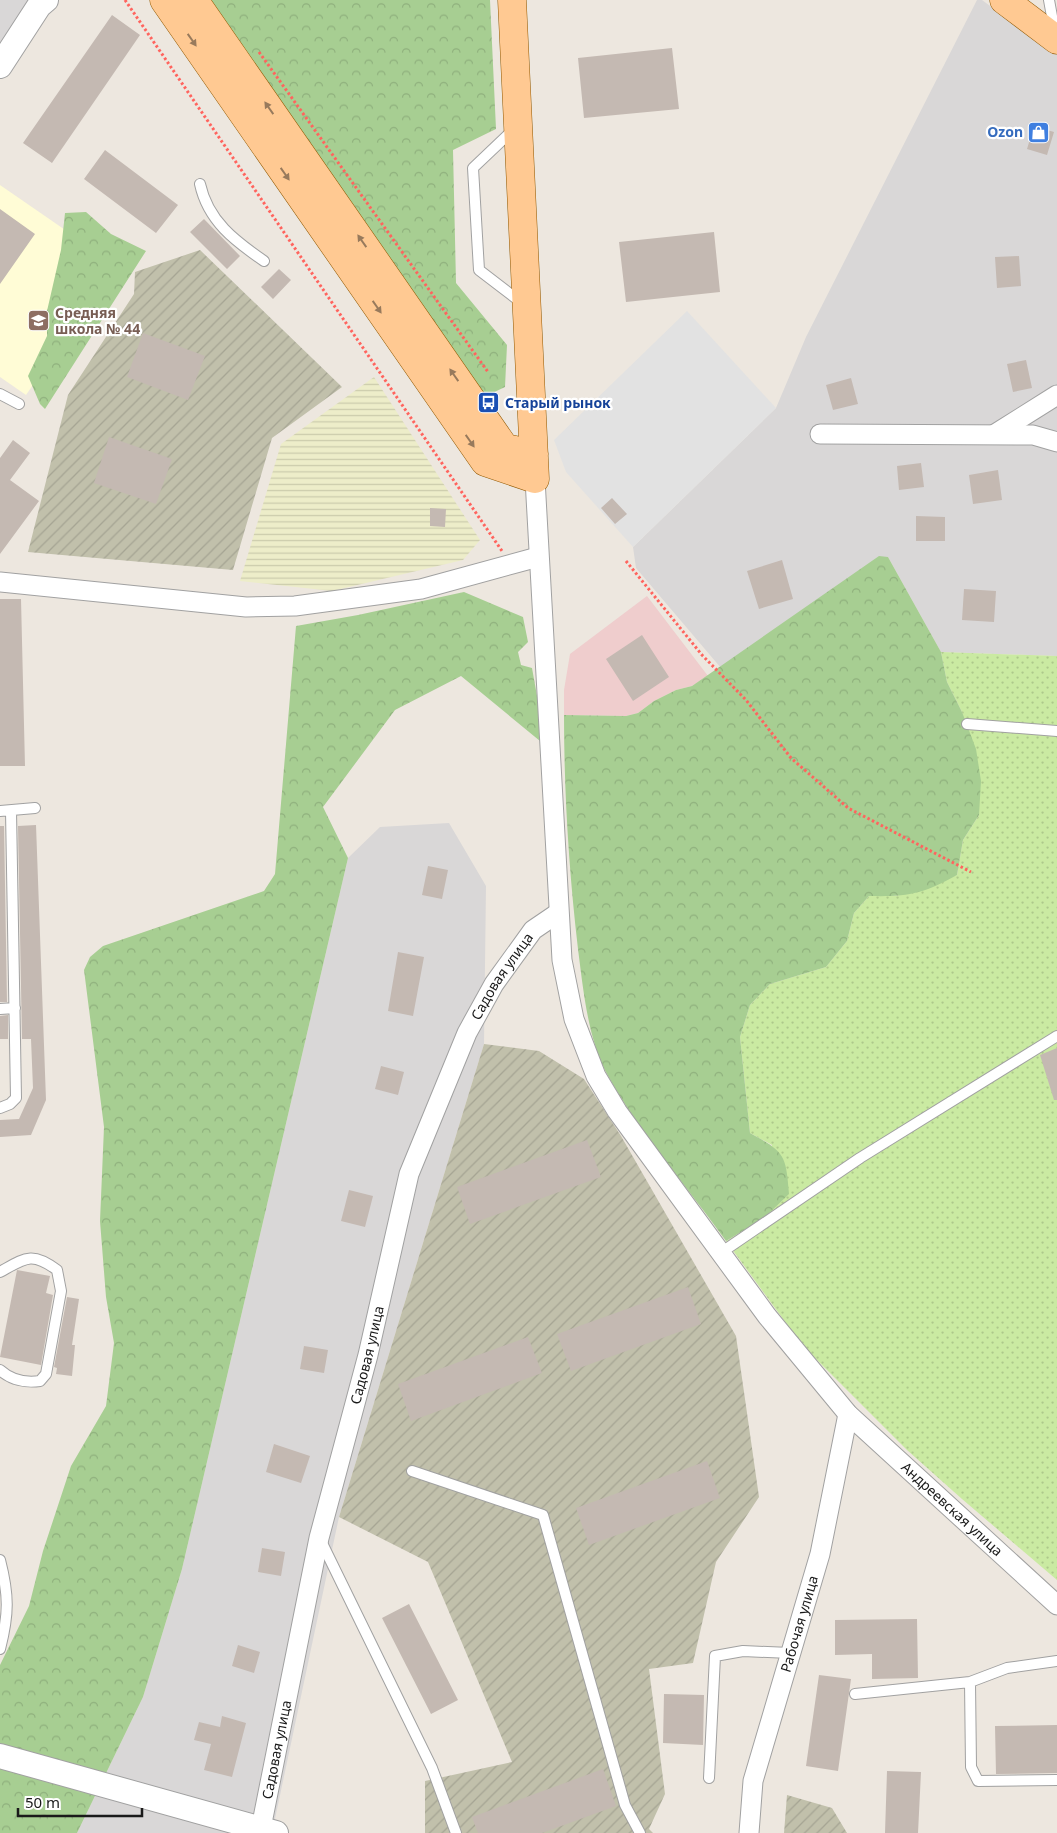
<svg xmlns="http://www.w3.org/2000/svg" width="1057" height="1833" viewBox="0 0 1057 1833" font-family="'Noto Sans',sans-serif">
	<defs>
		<pattern id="construction-furrows" width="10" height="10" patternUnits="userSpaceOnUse" patternTransform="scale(1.25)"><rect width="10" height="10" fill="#c1c0ab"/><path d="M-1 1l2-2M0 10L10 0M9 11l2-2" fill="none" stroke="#a5a493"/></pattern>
		<pattern id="farmland-rules" width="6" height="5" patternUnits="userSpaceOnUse" patternTransform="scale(1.25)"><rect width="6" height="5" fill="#ededc9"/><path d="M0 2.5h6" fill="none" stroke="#cbcbac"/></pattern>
		<pattern id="grass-dots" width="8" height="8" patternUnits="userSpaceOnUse" patternTransform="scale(1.25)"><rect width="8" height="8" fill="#caeaa2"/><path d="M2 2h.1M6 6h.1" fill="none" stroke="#adc88b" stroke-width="1.8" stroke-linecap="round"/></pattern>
		<pattern id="forest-crowns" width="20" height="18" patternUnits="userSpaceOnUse" patternTransform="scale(1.25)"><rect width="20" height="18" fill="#a7ce92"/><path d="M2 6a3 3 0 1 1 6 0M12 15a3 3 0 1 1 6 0" fill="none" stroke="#8fb07d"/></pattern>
	</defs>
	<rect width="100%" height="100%" fill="#ede7df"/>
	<path fill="#d9d7d7" d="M0 0H37L0 56Z
		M977 0H982L1057 55V656L941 652 888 557 721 668 636 568 633 547 776 408 806 337Z
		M449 823 486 886 484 1044 339 1517 272 1833H77L143 1697 182 1569 348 858 380 827Z"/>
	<path fill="#efcdcd" d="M647 596 708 676 692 686 676 690 654 701 638 713 626 716 564 715V690L570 654Z"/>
	<path fill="#fffcd6" d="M0 185 116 265 26 395 0 377Z"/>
	<path fill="url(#construction-furrows)" d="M200 250 342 387 272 438 233 570 28 552 68 395 134 294 135 272Z
		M484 1044 539 1051 584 1079 621 1136 736 1336 759 1497 716 1562 693 1663 649 1669 665 1794 649 1829 653 1833H425V1781L512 1762 428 1562 339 1517Z
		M787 1795 832 1808 847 1833H784Z"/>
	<path fill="url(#farmland-rules)" d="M374 377 480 540 463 560 332 591 240 581 281 444Z"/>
	<path fill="url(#grass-dots)" d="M941 652 1057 656V1580L962 1499 907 1450 802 1345 726 1241 764 1218 772 1145 750 1133 740 1037 750 1005 770 984 826 967 847 941 854 913 869 896H896L957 875 963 840 979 815 962 712 947 682Z"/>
	<path fill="url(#forest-crowns)" d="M209 0H490L496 129 453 150 456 283 507 345 505 387 486 396 471 384Z
		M86 212 111 234 146 251 45 409 40 404 28 376 47 336V311L61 250 65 213Z
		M879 556 888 557 941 652 947 682 962 712 976 749 981 781 979 815 963 840 957 875C923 894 907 897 869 896L854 913 847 941 826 967 770 984 750 1005 740 1037 750 1133C785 1152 786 1155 789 1194L764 1218 726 1241C687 1186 640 1134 607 1074 588 1040 583 988 578 949 569 871 564 794 564 715L626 716 638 713 654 701 676 690 692 686Z
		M464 592 523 617 528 642 518 652 521 665 532 668 539 707 540 741 461 676 395 710 323 807 348 858 182 1569 143 1697 77 1833H0V1665L29 1606 43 1551 71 1466 106 1406 114 1343 106 1297 100 1221 104 1127 84 970 90 957 103 946 264 891 275 874 296 626 358 615Z"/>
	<path fill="#e2e2e2" d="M687 311 776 408 633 547 566 472 554 440Z"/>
	<path fill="#c4b9b2" d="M112 15 140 35 52 163 23 143Z
		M672 48 679 109 584 118 578 58Z
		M1034 126 1054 132 1047 155 1027 149Z
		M105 150 178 205 156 233 84 179Z
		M0 209 35 234 0 284Z
		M204 219 240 256 227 269 190 232Z
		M714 232 720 292 626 302 619 242Z
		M1019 256 1021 286 997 288 995 257Z
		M279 269 291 280 273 299 261 287Z
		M143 333 205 356 188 400 127 377Z
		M1026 360 1032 388 1013 392 1007 364Z
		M851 378 858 404 833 410 826 385Z
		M109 437 172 459 156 504 94 483Z
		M13 440 30 453 10 480 39 501 0 554V458Z
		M921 463 924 487 899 490 897 466Z
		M998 470 1002 500 973 504 969 475Z
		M612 498 627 514 615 524 601 508Z
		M430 508 446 509 445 527 430 526Z
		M916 516 945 517V541H916Z
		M782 560 793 599 759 609 747 571Z
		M964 589 996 591 994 622 962 620Z
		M0 599H21L25 766H0Z
		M642 635 669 677 633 701 606 659Z
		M36 825 46 1100 31 1135 0 1137V1120L19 1119 33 1088 31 1039H22L18 826Z
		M0 826H4L7 1002H0Z
		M428 866 448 870 442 899 422 895Z
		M398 952 424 957 413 1016 388 1011Z
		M8 1015V1039H0V1016Z
		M1057 1048V1100H1054L1040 1055Z
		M381 1066 404 1072 398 1095 375 1089Z
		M587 1140 601 1177 470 1224 457 1187Z
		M349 1190 373 1196 365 1227 341 1221Z
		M17 1270 50 1276 46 1293 53 1295 41 1365 0 1357Z
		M688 1287 701 1324 571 1371 557 1334Z
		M67 1297 79 1299 72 1345H75L72 1376 56 1374 57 1368 54 1367Z
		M528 1337 542 1373 411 1421 398 1384Z
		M304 1346 328 1350 324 1373 300 1369Z
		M274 1444 310 1456 301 1483 266 1472Z
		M707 1461 720 1498 589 1545 576 1508Z
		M262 1548 285 1552 281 1576 258 1572Z
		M409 1604 458 1700 431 1714 382 1618Z
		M917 1619 918 1678 872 1679V1654L835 1655V1620Z
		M238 1645 260 1652 254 1673 232 1666Z
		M819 1675 851 1679 838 1771 806 1766Z
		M664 1694 704 1695 703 1745 663 1743Z
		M222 1716 246 1723 232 1777 204 1770 211 1744 194 1740 199 1722 220 1727Z
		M1057 1725V1773L996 1774 995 1726Z
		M603 1769 616 1806 542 1833H478L472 1817Z
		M887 1771 921 1772 918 1833H885Z"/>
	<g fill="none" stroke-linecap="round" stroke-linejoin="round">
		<defs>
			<path id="service" d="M1049 0 1055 33
				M514 129 473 168 479 270 522 303
				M200 184C208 221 235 241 264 261
				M0 394 19 404
				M967 724 1057 731
				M0 811 35 808
				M0 1009 15 1008
				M0 1108 10 1104 16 1098 11 811
				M719 1254 860 1158 1057 1036
				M0 1272C25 1258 32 1251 57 1270L61 1291 46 1374 40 1381C26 1383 11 1380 0 1370
				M412 1471 543 1515 625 1805 640 1833
				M320 1539 432 1768 456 1833
				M0 1560C9 1595 9 1614 0 1649
				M1057 1661 1007 1668 970 1682 971 1767 978 1781 1057 1780
				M855 1694 970 1682
				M709 1778 715 1656 743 1651 790 1653"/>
			<g id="minor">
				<path d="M820 434 1033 435 1057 442"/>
				<path d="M995 434 1057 395"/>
				<path id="s1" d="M535 479 562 960 574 1019 596 1076 617 1111 767 1316 848 1414 1057 1605"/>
				<path d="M0 582 246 607 295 606 421 589 538 557"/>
				<path id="s2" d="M260 1833 319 1538 368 1355 409 1174 467 1033 494 984 533 930 558 913"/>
				<path id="s3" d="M749 1833 753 1781 820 1554 848 1414"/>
			</g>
			<path id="tertiary" d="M0 66 39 6 46 0
				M0 1756 276 1833"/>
			<path id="primary" d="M164 0 485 462 535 479 512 0
				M194 0 505 448 534 454
				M1004 0 1057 40"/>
		</defs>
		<use href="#service" stroke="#a1a1a1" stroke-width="12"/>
		<use href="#minor" stroke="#a1a1a1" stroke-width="21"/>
		<use href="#tertiary" stroke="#a1a1a1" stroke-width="26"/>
		<use href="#primary" stroke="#915800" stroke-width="29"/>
		<path stroke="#ff645e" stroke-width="3" stroke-dasharray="2.5 2.5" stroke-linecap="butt" d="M125 0 502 551
			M259 52 488 372
			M626 561 702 655 746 700 791 758 848 808 971 872"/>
		<use href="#service" stroke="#fff" stroke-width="10"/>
		<use href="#minor" stroke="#fff" stroke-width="19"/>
		<use href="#tertiary" stroke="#fff" stroke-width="24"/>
		<use href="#primary" stroke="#ffc992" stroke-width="28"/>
	</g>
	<defs><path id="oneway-solid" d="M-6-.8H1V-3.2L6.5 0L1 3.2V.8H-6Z" transform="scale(1.25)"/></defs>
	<g fill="#987a5c">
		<use href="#oneway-solid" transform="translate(192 40) rotate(55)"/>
		<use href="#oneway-solid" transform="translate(269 108) rotate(-125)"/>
		<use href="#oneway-solid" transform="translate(285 174) rotate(55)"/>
		<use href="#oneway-solid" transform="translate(362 241) rotate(-125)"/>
		<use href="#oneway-solid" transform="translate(377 307) rotate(55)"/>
		<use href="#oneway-solid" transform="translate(454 375) rotate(-125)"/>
		<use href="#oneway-solid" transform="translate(470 441) rotate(55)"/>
	</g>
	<defs>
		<symbol id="shop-square" viewBox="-11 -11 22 22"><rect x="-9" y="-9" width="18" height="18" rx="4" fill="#3f7fe0" stroke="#fff"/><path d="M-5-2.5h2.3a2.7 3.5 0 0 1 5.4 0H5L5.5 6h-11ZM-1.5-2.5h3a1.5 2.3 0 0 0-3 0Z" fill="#fff"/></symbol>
		<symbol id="school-square" viewBox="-11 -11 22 22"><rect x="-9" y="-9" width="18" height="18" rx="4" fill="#8d6e63" stroke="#fff"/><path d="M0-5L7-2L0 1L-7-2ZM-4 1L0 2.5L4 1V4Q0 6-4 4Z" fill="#fff"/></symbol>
		<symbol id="bus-square" viewBox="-11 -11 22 22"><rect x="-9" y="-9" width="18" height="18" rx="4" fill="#1a4fb4" stroke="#fff"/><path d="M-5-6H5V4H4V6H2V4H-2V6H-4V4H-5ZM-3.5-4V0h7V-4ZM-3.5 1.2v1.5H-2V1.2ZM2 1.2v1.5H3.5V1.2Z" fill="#fff"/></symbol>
	</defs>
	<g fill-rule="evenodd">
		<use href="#shop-square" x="1026" y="120" width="25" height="25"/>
		<use href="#school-square" x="26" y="308" width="25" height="25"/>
		<use href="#bus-square" x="476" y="390" width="25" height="25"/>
	</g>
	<g text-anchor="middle" stroke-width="4.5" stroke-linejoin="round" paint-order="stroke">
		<g font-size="14" font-weight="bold" fill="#366cbe" stroke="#fff" text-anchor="end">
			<text x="1023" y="137">Ozon</text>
		</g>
		<g font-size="14" font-weight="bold" fill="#785e54" stroke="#fff" text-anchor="start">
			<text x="55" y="318">Средняя<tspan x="55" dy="16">школа № 44</tspan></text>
		</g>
		<g font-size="14" font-weight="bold" fill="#164399" stroke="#fff" text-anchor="start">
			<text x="505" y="408">Старый рынок</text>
		</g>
		<g font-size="14" fill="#1a1a1a" stroke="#fff">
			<text dy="5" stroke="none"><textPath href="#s2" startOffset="895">Садовая улица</textPath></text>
			<text dy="5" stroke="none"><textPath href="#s2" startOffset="490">Садовая улица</textPath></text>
			<text dy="5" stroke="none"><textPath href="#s1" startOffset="1166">Андреевская улица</textPath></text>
			<text dy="5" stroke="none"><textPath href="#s3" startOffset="216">Рабочая улица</textPath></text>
			<text dy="5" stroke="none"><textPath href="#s2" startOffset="85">Садовая улица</textPath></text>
		</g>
	</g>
	<path d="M18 1808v8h124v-8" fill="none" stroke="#1a1a1a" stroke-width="2.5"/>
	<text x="25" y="1808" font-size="15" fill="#1a1a1a" stroke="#ffffff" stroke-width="4" paint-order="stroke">50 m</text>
</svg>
